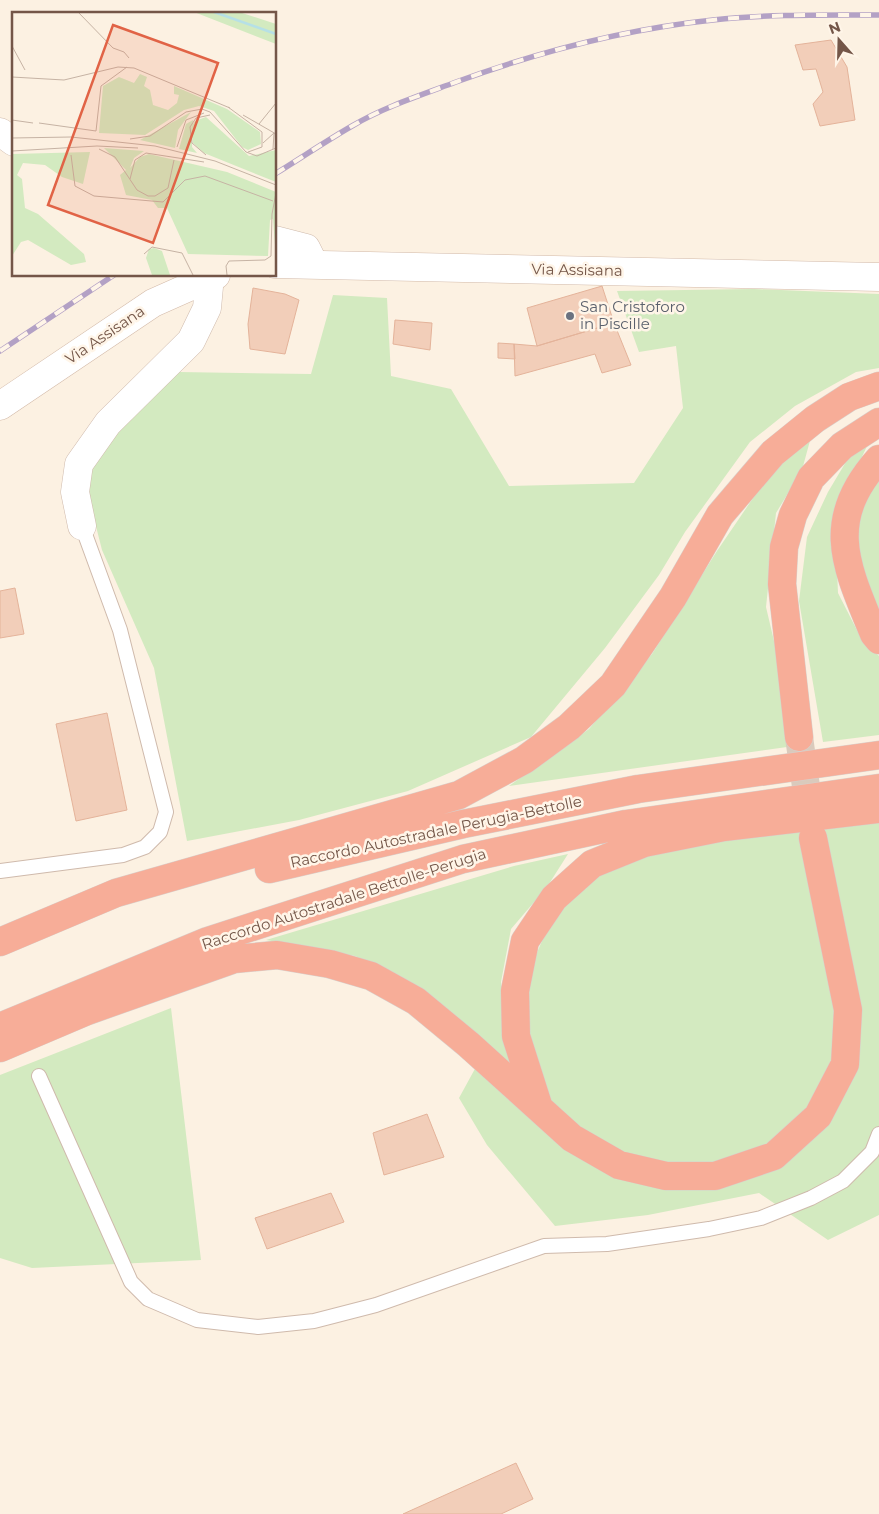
<svg xmlns="http://www.w3.org/2000/svg" width="879" height="1514" viewBox="0 0 879 1514" font-family="Montserrat,sans-serif">
	<rect width="100%" height="100%" fill="#fcf1e2"/>
	<path fill="#d3eac0" d="M754 289 879 294V368L856 372 795 406 750 442 685 532 659 575 605 648 531 737 408 791 299 820 187 841 154 668 102 550 85 483 110 437 179 372 311 374 333 295 387 298 391 376 451 389 509 486 634 483 683 408 676 346 639 352 617 291Z
		M811 437 802 470 776 513 766 607 786 692 787 747 509 786 589 729 652 654 717 551 779 460Z
		M869 442 847 488 836 546 838 593 862 640 879 656V735L823 742 799 601 807 537 828 492 853 450Z
		M879 475V620L852 552 862 498Z
		M879 819V1215L828 1240 759 1193 648 1215 555 1226 487 1145 459 1098 488 1045 402 979 355 956 266 940 514 866 568 854 547 887 511 929 501 982 506 1024 555 911 612 864 722 840Z
		M171 1008 201 1260 32 1268 0 1258V1075Z"/>
	<path fill="#f2ceb9" stroke="#e4b39a" d="M831 40 847 67 855 120 820 126 813 104 823 92 816 69 803 70 795 45Z
		M602 286 614 323 537 346 527 308Z
		M253 288 285 294 299 300 285 354 250 349 248 324Z
		M395 320 432 323 430 350 393 344Z
		M614 323 631 365 602 373 595 354 515 376 514 344 537 346Z
		M498 343 514 344 515 359 498 358Z
		M15 588 24 634 0 638V591Z
		M107 713 127 810 76 821 56 724Z
		M427 1114 444 1157 384 1175 373 1133Z
		M331 1193 344 1222 267 1249 255 1218Z
		M516 1463 533 1499 501 1514H403Z"/>
	<g fill="none" stroke-linecap="round" stroke-linejoin="round">
		<path stroke="#dacabc" stroke-width="28" stroke-dasharray="28 14" stroke-linecap="butt" d="M799 737 811 822"/>
		<defs>
			<path id="service" d="M0 871 123 855 145 847 160 832 166 812 120 630 82 526
				M39 1076 131 1282 148 1299 197 1320 258 1327 314 1321 376 1305 544 1246 607 1244 709 1229 761 1218 811 1198 843 1181 872 1152 879 1134"/>
			<path id="minor" d="M0 132 14 142
				M275 240 306 248 314 264
				M82 526 75 492 79 464 108 423 191 341 207 308 210 276"/>
			<path id="secondary" d="M275 264 879 277
				M0 406 153 303 216 275"/>
			<path id="motorway" d="M879 459C823 521 846 566 874 634L879 640
				M799 737 782 584 784 547 793 515 811 478 842 446 879 422
				M269 869 463 824 638 789 879 755
				M0 942 116 893 459 795 524 760 569 727 613 685 673 597 720 515 773 453 815 419 849 397 879 386
				M0 1027 208 941 463 859 626 824 879 788
				M0 1048 87 1011 234 959 277 955 330 964 371 976 416 1001 468 1044 572 1138 619 1165 666 1176H715L774 1156 818 1116 845 1064 848 1010 813 838
				M538 1105 516 1036 515 991 525 941 554 898 592 864 644 843 724 827 879 809"/>
		</defs>
		<use href="#service" stroke="#cfbaac" stroke-width="16"/>
		<use href="#minor" stroke="#cfbaac" stroke-width="29"/>
		<use href="#secondary" stroke="#d3baa9" stroke-width="29"/>
		<use href="#motorway" stroke="#d8d0cc" stroke-width="29"/>
		<use href="#service" stroke="#fff" stroke-width="14"/>
		<use href="#minor" stroke="#fff" stroke-width="28"/>
		<use href="#secondary" stroke="#fff" stroke-width="28"/>
		<use href="#motorway" stroke="#f7ad98" stroke-width="28"/>
		<defs>
			<path id="rail" d="M275 174C301 158 326 141 352 126 384 107 421 95 456 82 538 52 626 29 713 20 768 14 824 15 879 15
				M0 351 114 275"/>
		</defs>
		<use href="#rail" stroke="#b3a1c5" stroke-width="5.5"/>
		<use href="#rail" stroke="#fff5e8" stroke-width="4" stroke-dasharray="11" stroke-linecap="butt"/>
	</g>
	<circle fill="#6b7280" stroke="#fff5e8" stroke-width="2" cx="570" cy="316" r="5"/>
	<g text-anchor="middle" stroke-width="5" stroke-linejoin="round" paint-order="stroke">
		<g font-size="15" fill="#745648" stroke="#fff5e8">
			<text transform="translate(577 270) rotate(1)" y="5">Via Assisana</text>
			<text transform="translate(105 335) rotate(-34)" y="5">Via Assisana</text>
			<text transform="translate(436 832) rotate(-12)" y="5">Raccordo Autostradale Perugia-Bettolle</text>
			<text transform="translate(344 899) rotate(-18)" y="5">Raccordo Autostradale Bettolle-Perugia</text>
		</g>
		<g font-size="15" fill="#5b616d" stroke="#fff5e8" text-anchor="start">
			<text x="580" y="312">San Cristoforo<tspan x="580" dy="17">in Piscille</tspan></text>
		</g>
	</g>
	<g transform="translate(12 12)">
		<rect width="264" height="264" fill="#fcf1e2"/>
		<path d="M182 0H227L264 12V32ZM128 62 135 65 132 74 138 78 141 93 156 98 165 91 167 83 162 82V74L215 97 248 120 249 132 236 138 230 135 202 99 187 94 172 98 133 123 87 121 91 74 107 65 122 71ZM179 100 166 118 163 136 128 128ZM194 105 237 144 264 138V170L192 141 181 131 179 115 183 109ZM181 108 180 135 185 141 167 137 174 112ZM92 136 132 139 122 146 118 156 128 145 137 142 215 160 264 180V246L261 207 258 208 256 244 176 242 155 196H146L140 188 114 183 108 163 114 158ZM78 140 71 172 50 165 33 153 11 151 5 163 10 167 13 196 26 202 72 242 74 250 59 253 16 228 9 230 0 244V142ZM142 236 150 239 158 263H140L134 246 137 237Z" fill="#d3eac0"/>
		<path fill="none" stroke="#b6e0e6" stroke-width="2.5" d="M202 0 264 22"/>
		<path fill="none" stroke="#c6b3a4" stroke-width="1" d="M66 0 101 36 112 40 117 46M0 34 13 58M0 65 52 68 106 55 122 56 218 96M216 95 250 120V135L236 140M231 103 264 122M0 108 21 111M27 111 84 119 89 74 115 55M247 112 264 91M0 126 59 125 143 134 203 149 264 173M118 127 138 124 174 100 190 97 198 100 234 140 245 144 264 136M251 131 262 121 261 137M165 135 174 108 192 101M87 137 103 145 125 178 136 184H143L156 176 162 148M0 139 85 134 126 136M59 143 63 174 82 184 151 190 173 168 193 164 261 189M194 143 180 131 178 115 184 106 198 103M118 167 123 148 134 141 192 150M132 242 140 235 170 241 181 263M215 263 214 254 217 249 253 248 259 244 260 202 264 181"/>
		<path fill="#e16346" fill-opacity="0.15" stroke="#e16346" stroke-width="2.5" d="M101 13 206 51 141 231 36 193Z"/>
		<rect width="264" height="264" fill="none" stroke="#745648" stroke-width="2.5"/>
	</g>
	<g transform="translate(839 40) rotate(340)" stroke="#fff5e8" stroke-width="4" paint-order="stroke">
	<path d="M0-4L9 19L0 12L-9 19Z" fill="#745648"/>
	<text y="-8" font-size="14" font-weight="bold" text-anchor="middle" fill="#745648">N</text>
	</g>
</svg>
